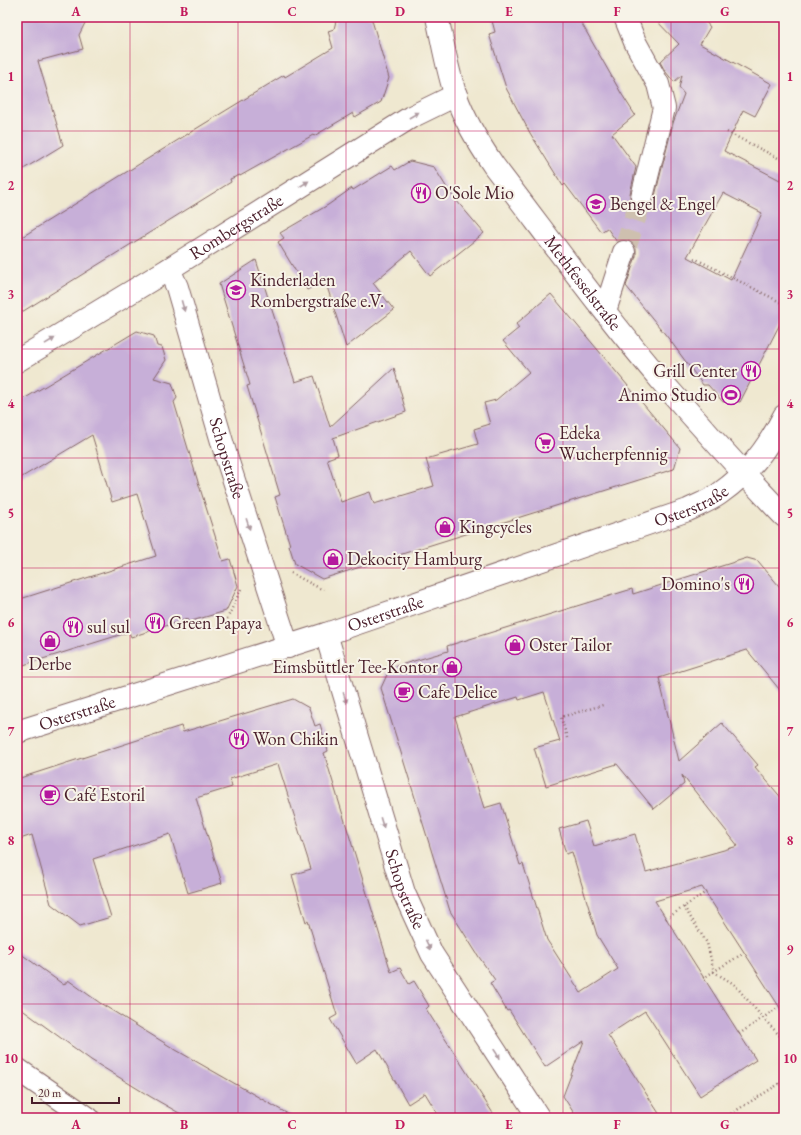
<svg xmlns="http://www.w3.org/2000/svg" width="801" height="1135" viewBox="0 0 801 1135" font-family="'EB Garamond',serif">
	<rect width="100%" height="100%" fill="#f7f3e8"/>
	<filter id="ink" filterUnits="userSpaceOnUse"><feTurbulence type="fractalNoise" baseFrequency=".025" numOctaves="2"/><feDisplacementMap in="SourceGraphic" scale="8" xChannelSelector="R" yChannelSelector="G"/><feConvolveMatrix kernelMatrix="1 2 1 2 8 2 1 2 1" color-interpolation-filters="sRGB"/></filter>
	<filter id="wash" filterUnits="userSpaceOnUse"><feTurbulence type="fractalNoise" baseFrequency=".012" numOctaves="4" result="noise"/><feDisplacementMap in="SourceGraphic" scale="16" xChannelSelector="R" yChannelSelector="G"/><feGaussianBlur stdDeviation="0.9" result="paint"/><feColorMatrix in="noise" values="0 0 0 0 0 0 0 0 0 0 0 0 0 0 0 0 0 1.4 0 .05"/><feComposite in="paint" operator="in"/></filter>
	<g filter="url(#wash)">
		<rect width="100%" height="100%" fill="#efe8d0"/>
		<g id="blocks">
			<path fill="#c7afd8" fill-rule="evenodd" d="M17 17H88L79 35 83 49 38 61 63 145 17 173Z
				M337 17H371L389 78 381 102 355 117 353 113 314 136 313 135 240 176V175L230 179 231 182 17 315V240L199 127 284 75 285 77 333 48 328 31 334 29Z
				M491 17H578L621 93 635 115 612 134 636 167 630 194V200L634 206 639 209H645L651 206 654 200 673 123 684 94 679 88 682 75 674 82 665 71 660 62 679 44 653 17H702L710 27 700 44 772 84 755 116 743 110 724 151 780 180 784 172V316L740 402 731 400 723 402 708 385H703L669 339 626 286 636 256V249L633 244 628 240H622L617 242 607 228 601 232 565 184 563 186 530 133 506 88 489 34 495 32ZM723 193 762 213 731 280 687 257Z
				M410 161 434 167 450 193 484 233 430 276 411 251 373 283 394 310 346 347 325 280 307 290 278 242 284 238 280 233 328 205 352 188 353 190 392 166 395 170Z
				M256 260 295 382 314 376 330 427 394 368 406 412 333 438 338 455 327 459 341 502 370 492 374 504 434 486 426 459 478 444 474 429 490 424 484 403 496 400 529 372 503 341 519 328 516 324 551 294 680 448 674 469 322 579 295 564 289 545H290L275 497 280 495 247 386 250 385 219 284Z
				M137 331 154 336 157 346 162 347 166 360 154 378 172 383 177 398 174 402 198 482 223 561 230 559 238 586 226 611 188 622 187 619 131 637 129 632 17 667V600L156 556 137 494 112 502 92 435 17 480V403Z
				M747 558 758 561 784 592V695L747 650 659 678 679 761 722 723 758 765 755 767 784 801V1014L702 887 655 901 756 1060 700 1096 645 1011 608 1035 662 1118H577L563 1096 584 1041 545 1067 509 1010 507 1011 490 983 495 980 479 957 450 911 381 688 390 668 448 651 447 646 632 589 633 594ZM544 692 560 741 534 748 546 786 617 764 654 809 684 784 682 775 738 846 646 872 635 834 594 846 586 821 559 829 566 854 572 852 597 935 618 969 581 993 547 940 523 864 520 865 501 803 484 808 455 717 518 697 519 700Z
				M293 699 309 708 315 726 320 724 328 751 324 753 391 972 400 968 409 984 414 981 429 1006 426 1009 496 1118H440L425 1093 408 1104 377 1049 356 1063 330 1019 337 1015 308 921 306 922 292 875 311 869 278 764 230 779 232 787 196 798 222 883 188 893 170 834 93 859 111 917 80 926 51 904 32 835 17 840V779L181 726 183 732Z
				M17 951 64 985 68 980 100 1003 176 1050 295 1118H188L151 1097 91 1060 17 1006Z"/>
		</g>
	</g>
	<g filter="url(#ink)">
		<use href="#blocks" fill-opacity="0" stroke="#846565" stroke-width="1"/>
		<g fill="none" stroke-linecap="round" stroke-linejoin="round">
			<path stroke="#cec0af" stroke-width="22" stroke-dasharray="22 11" stroke-linecap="butt" d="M624 252 642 197"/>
			<defs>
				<g id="minor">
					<path id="s1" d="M437 17C443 43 447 70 456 96 465 121 479 144 494 166 550 239 604 314 664 384 703 429 743 473 784 516"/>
					<path d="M625 17 635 42 658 84 664 108 642 197"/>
					<path id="s2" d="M169 269 177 287 227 459 288 647"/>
					<path d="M605 311 624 252"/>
					<path id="s3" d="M17 361 169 269 411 117 456 95"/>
					<path id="s4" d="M326 634 404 893 432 954 539 1118"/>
					<path id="s5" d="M17 732 326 634 688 510C698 505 709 501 719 494 750 472 767 449 784 416"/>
					<path d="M17 1069 88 1118"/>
				</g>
			</defs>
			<use href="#minor" stroke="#846565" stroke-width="24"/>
			<path stroke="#846565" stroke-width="2.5" stroke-dasharray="1 3" stroke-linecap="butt" d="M727 132 784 161
				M694 258 784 304
				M291 573 323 590
				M227 619 241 589
				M567 738 561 717 603 705
				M684 907 707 943 714 972 734 984 763 1018 784 1040
				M666 919 706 892
				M703 978 744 953
				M739 1034 779 1007
				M724 1118 779 1084 784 1085"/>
			<use href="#minor" stroke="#fff" stroke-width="22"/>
		</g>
		<defs><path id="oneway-solid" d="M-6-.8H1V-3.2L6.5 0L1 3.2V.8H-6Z"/></defs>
		<g fill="#ae9aa0">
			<use href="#oneway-solid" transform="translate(414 115) rotate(-30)"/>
			<use href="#oneway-solid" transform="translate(304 184) rotate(-32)"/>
			<use href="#oneway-solid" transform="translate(183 306) rotate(74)"/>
			<use href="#oneway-solid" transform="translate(50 341) rotate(-31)"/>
			<use href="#oneway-solid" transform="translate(248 524) rotate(72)"/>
			<use href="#oneway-solid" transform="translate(345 698) rotate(73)"/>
			<use href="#oneway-solid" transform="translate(382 823) rotate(73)"/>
			<use href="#oneway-solid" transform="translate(428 945) rotate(65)"/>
			<use href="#oneway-solid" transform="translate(497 1054) rotate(57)"/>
		</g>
	</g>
	<path fill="none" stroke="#c2185b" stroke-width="1" stroke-opacity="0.55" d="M130 17V1118M238 17V1118M346 17V1118M455 17V1118M563 17V1118M671 17V1118M17 131H784M17 240H784M17 349H784M17 458H784M17 568H784M17 677H784M17 786H784M17 895H784M17 1004H784"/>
	<defs>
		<symbol id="restaurant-ring" viewBox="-11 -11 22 22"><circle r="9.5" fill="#f7f3e8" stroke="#b5179e" stroke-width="1.5"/><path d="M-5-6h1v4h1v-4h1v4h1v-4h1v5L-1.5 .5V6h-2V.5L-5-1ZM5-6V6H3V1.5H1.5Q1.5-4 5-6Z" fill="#b5179e"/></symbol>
		<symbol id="school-ring" viewBox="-11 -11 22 22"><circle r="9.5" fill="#f7f3e8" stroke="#b5179e" stroke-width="1.5"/><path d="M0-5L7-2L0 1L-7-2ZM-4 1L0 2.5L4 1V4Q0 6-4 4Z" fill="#b5179e"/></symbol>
		<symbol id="stadium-ring" viewBox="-11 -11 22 22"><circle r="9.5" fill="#f7f3e8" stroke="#b5179e" stroke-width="1.5"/><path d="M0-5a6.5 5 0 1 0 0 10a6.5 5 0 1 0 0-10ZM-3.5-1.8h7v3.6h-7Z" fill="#b5179e"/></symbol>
		<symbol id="supermarket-ring" viewBox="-11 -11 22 22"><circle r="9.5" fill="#f7f3e8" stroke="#b5179e" stroke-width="1.5"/><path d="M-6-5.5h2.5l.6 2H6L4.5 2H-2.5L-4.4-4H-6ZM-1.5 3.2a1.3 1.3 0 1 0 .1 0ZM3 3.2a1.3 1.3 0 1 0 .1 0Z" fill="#b5179e"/></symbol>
		<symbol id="shop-ring" viewBox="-11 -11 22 22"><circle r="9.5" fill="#f7f3e8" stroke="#b5179e" stroke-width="1.5"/><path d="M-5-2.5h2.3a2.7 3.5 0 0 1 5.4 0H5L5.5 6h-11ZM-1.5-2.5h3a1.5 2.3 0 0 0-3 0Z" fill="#b5179e"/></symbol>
		<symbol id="cafe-ring" viewBox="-11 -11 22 22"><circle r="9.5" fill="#f7f3e8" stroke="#b5179e" stroke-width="1.5"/><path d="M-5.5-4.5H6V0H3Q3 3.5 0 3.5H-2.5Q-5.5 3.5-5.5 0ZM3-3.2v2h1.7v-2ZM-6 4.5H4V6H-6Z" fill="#b5179e"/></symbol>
	</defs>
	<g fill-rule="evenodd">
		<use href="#restaurant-ring" x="410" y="182" width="22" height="22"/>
		<use href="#school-ring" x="585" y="193" width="22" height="22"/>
		<use href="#school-ring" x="225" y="279" width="22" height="22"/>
		<use href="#restaurant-ring" x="740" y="360" width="22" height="22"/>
		<use href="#stadium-ring" x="720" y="384" width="22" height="22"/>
		<use href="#supermarket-ring" x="534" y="432" width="22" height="22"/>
		<use href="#shop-ring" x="434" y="516" width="22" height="22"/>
		<use href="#shop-ring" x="322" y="548" width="22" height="22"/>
		<use href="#restaurant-ring" x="733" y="573" width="22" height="22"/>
		<use href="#restaurant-ring" x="144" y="612" width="22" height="22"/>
		<use href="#restaurant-ring" x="62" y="616" width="22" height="22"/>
		<use href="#shop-ring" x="39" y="630" width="22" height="22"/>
		<use href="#shop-ring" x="504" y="634" width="22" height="22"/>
		<use href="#shop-ring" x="441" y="656" width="22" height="22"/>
		<use href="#cafe-ring" x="393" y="681" width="22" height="22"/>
		<use href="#restaurant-ring" x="228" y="728" width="22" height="22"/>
		<use href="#cafe-ring" x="39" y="784" width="22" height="22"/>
	</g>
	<g text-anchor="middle" stroke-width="4" stroke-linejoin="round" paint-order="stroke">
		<g font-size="18" fill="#4a1f2b" stroke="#f7f3e8" text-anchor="start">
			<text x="435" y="199">O'Sole Mio</text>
			<text x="610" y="210">Bengel &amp; Engel</text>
			<text x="250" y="286">Kinderladen<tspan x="250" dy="21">Rombergstraße e.V.</tspan></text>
			<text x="737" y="377" text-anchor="end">Grill Center</text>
			<text x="717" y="401" text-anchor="end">Animo Studio</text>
			<text x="559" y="439">Edeka<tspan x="559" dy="21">Wucherpfennig</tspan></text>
			<text x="459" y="533">Kingcycles</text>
			<text x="347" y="565">Dekocity Hamburg</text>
			<text x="730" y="590" text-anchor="end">Domino's</text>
			<text x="169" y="629">Green Papaya</text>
			<text x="87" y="633">sul sul</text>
			<text x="529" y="651">Oster Tailor</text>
			<text x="50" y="670" text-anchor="middle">Derbe</text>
			<text x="438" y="673" text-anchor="end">Eimsbüttler Tee-Kontor</text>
			<text x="418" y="698">Cafe Delice</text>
			<text x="253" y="745">Won Chikin</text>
			<text x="64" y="801">Café Estoril</text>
		</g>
		<g font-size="18" fill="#4a1f2b" stroke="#f7f3e8">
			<text dy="6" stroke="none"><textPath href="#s3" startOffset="257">Rombergstraße</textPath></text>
			<text dy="6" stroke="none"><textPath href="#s1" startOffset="308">Methfesselstraße</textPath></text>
			<text dy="6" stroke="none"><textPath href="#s2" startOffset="198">Schopstraße</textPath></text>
			<text dy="6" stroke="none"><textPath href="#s5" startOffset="711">Osterstraße</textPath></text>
			<text dy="6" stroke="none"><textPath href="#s5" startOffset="387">Osterstraße</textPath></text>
			<text dy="6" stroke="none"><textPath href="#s5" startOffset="63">Osterstraße</textPath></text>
			<text dy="6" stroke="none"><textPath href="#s4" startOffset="267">Schopstraße</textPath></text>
		</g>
	</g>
	<rect width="801" height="1135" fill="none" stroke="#f7f3e8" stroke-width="44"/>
	<path d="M32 1097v6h87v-6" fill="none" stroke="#4a1f2b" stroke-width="2"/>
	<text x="38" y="1097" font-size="12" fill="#4a1f2b" stroke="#f7f3e8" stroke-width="3" paint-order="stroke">20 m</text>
	<rect x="22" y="22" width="757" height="1091" fill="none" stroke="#c2185b" stroke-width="1.5"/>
	<g font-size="13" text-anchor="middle" font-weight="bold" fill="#c2185b">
		<text x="76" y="16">A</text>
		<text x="184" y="16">B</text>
		<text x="292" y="16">C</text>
		<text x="400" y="16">D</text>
		<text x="509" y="16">E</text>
		<text x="617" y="16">F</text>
		<text x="725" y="16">G</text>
		<text x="11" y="81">1</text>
		<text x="790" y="81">1</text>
		<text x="11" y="190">2</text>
		<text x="790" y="190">2</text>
		<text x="11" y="299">3</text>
		<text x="790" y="299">3</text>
		<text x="11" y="408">4</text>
		<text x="790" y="408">4</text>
		<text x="11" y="518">5</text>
		<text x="790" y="518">5</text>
		<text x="11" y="627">6</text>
		<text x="790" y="627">6</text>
		<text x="11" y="736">7</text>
		<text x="790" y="736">7</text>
		<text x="11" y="845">8</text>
		<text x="790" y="845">8</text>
		<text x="11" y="954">9</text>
		<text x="790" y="954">9</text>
		<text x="11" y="1063">10</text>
		<text x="790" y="1063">10</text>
		<text x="76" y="1129">A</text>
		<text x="184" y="1129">B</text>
		<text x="292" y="1129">C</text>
		<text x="400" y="1129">D</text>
		<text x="509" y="1129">E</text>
		<text x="617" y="1129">F</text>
		<text x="725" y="1129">G</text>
	</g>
</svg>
